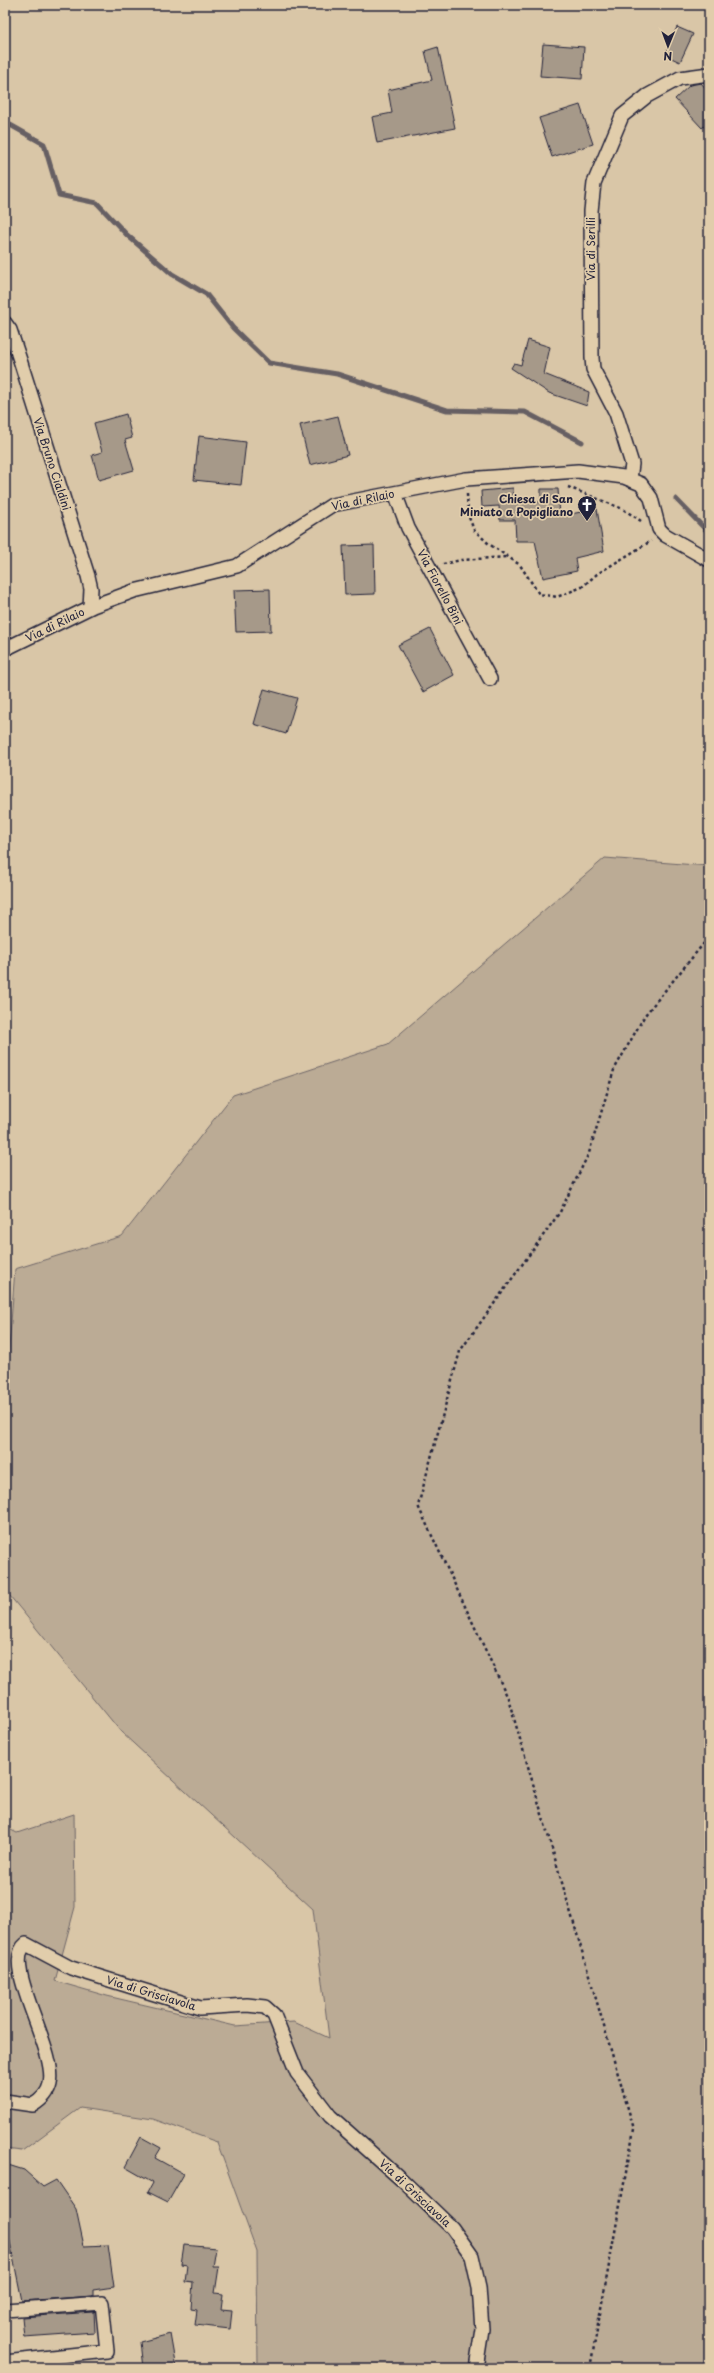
<svg xmlns="http://www.w3.org/2000/svg" width="714" height="2373" viewBox="0 0 714 2373" font-family="'Playpen Sans',sans-serif">
	<rect width="100%" height="100%" fill="#d9c6a7"/>
	<filter id="ink" filterUnits="userSpaceOnUse"><feTurbulence type="fractalNoise" baseFrequency=".025" numOctaves="2"/><feDisplacementMap in="SourceGraphic" scale="8" xChannelSelector="R" yChannelSelector="G"/><feConvolveMatrix kernelMatrix="1 2 1 2 8 2 1 2 1" color-interpolation-filters="sRGB"/></filter>
	<g filter="url(#ink)">
		<path fill="#bbab95" stroke="#6e6668" d="M605 858 709 866V2368H258L257 2252 217 2142 153 2119 80 2108 22 2151 5 2149V1827L17 1833 74 1814 75 1907 55 1981 107 1996 235 2026 294 2022 329 2038 313 1909 121 1732 5 1590V1402L15 1269 122 1236 233 1095 388 1044Z"/>
		<g fill="none" stroke-linecap="round" stroke-linejoin="round">
			<path stroke="#665f63" stroke-width="5" d="M5 122 44 144 59 195 97 203 127 235 172 274 206 294 233 328 269 363 337 374 447 410 525 412 582 442
				M676 499 709 533"/>
		</g>
		<path fill="#a69989" stroke="#22223b" d="M677 27 693 34 680 62 665 55Z
			M543 44 584 47 582 79 540 76Z
			M438 47 455 128 377 143 372 117 392 113 388 90 432 80 425 51Z
			M701 83 709 92V122L702 128 675 99 690 85Z
			M580 105 593 144 552 157 539 118Z
			M528 340 550 347 544 374 589 392 587 406 549 393 511 368 514 363 521 365Z
			M126 414 132 438 125 440 134 470 99 480 92 455 102 452 94 423Z
			M338 416 348 455 310 465 300 425Z
			M199 436 246 442 241 485 194 480Z
			M513 488 514 502H541V489H558L560 516 597 509 604 551 575 558 577 571 543 578 535 541H516L515 520H500L499 506 482 507 481 491Z
			M374 545 375 594 345 595 343 546Z
			M270 589 271 631 236 632 234 590Z
			M430 629 454 675 423 692 398 645Z
			M264 689 297 698 286 734 254 724Z
			M141 2137 161 2148 155 2158 184 2174 168 2202 148 2192 153 2183 125 2167Z
			M5 2164 24 2170 43 2187 56 2180 76 2209 84 2246 108 2245 114 2287 93 2290V2296L22 2301 8 2232 5 2233Z
			M184 2245 216 2248 213 2267H219L215 2293 223 2294 221 2310 232 2311 230 2329 195 2325 197 2310 191 2309 193 2282 185 2281 187 2265 181 2264Z
			M94 2312 95 2332 24 2337 22 2317Z
			M170 2334 176 2368H143L140 2342Z"/>
		<g fill="none" stroke-linecap="round" stroke-linejoin="round">
			<defs>
				<path id="street" d="M5 323 10 330 20 360 88 576 91 589 90 607
					M630 479 632 464 616 413 593 369 592 358 591 211 594 183 622 116 647 96 680 78 709 74
					M395 493 408 528 490 679
					M5 649 93 606 134 591 237 566 332 505 466 479 578 471 624 477 641 484 651 498 659 529 665 535 709 560
					M5 2101 33 2105C41 2100 48 2094 50 2084 58 2050 0 1964 26 1944L71 1968 200 2008 247 2005 265 2007 274 2015 297 2073 330 2116 403 2181 452 2228 472 2256 479 2287 482 2329 476 2368
					M5 2310 102 2303 107 2351 5 2362"/>
			</defs>
			<use href="#street" stroke="#22223b" stroke-width="16"/>
			<path stroke="#22223b" stroke-width="2.5" stroke-dasharray="3 3" stroke-linecap="butt" d="M568 487 623 509 641 521
				M467 494 468 515 474 530 489 544 520 565 539 594 557 597 582 587 597 574 651 541
				M443 564 461 560 506 557
				M590 2368 634 2129 508 1698 418 1506 460 1351 560 1212 589 1153 614 1070 645 1015 709 937"/>
			<use href="#street" stroke="#e1cdab" stroke-width="13"/>
		</g>
	</g>
	<defs>
		<symbol id="church-pin" viewBox="-11 -11 22 30"><path d="M0 17L-7.5 6A9.5 9.5 0 1 1 7.5 6Z" fill="#22223b" stroke="#e1cdab"/><path d="M-1.2-6h2.4v3.5h3.3v2.4h-3.3V6h-2.4V-.1h-3.3v-2.4h3.3Z" fill="#fff"/></symbol>
	</defs>
	<g fill-rule="evenodd">
		<use href="#church-pin" x="576" y="494" width="22" height="30"/>
	</g>
	<g text-anchor="middle" stroke-width="3.5" stroke-linejoin="round" paint-order="stroke">
		<g font-size="11" fill="#22223b" stroke="#e1cdab">
			<text transform="translate(591 249) rotate(-90)" y="4">Via di Serilli</text>
			<text transform="translate(52 464) rotate(72)" y="4">Via Bruno Cialdini</text>
			<text transform="translate(363 500) rotate(-12)" y="4">Via di Rilaio</text>
			<text transform="translate(440 587) rotate(62)" y="4">Via Fiorello Bini</text>
			<text transform="translate(55 625) rotate(-26)" y="4">Via di Rilaio</text>
			<text transform="translate(151 1993) rotate(17)" y="4">Via di Grisciavola</text>
			<text transform="translate(415 2193) rotate(43)" y="4">Via di Grisciavola</text>
		</g>
		<g font-size="11" font-weight="bold" fill="#22223b" stroke="#e1cdab" text-anchor="end">
			<text x="573" y="503">Chiesa di San<tspan x="573" dy="13">Miniato a Popigliano</tspan></text>
		</g>
	</g>
	<rect width="714" height="2373" fill="none" stroke="#e1cdab" stroke-width="20"/>
	<rect x="10" y="10" width="694" height="2353" fill="none" stroke="#22223b" stroke-width="1.5" filter="url(#ink)"/>
	<g transform="translate(668 46) rotate(181)" stroke="#e1cdab" stroke-width="3" paint-order="stroke">
	<path d="M0-3L7 15L0 10L-7 15Z" fill="#22223b"/>
	<text y="-6" font-size="11" font-weight="bold" text-anchor="middle" fill="#22223b">N</text>
	</g>
</svg>
